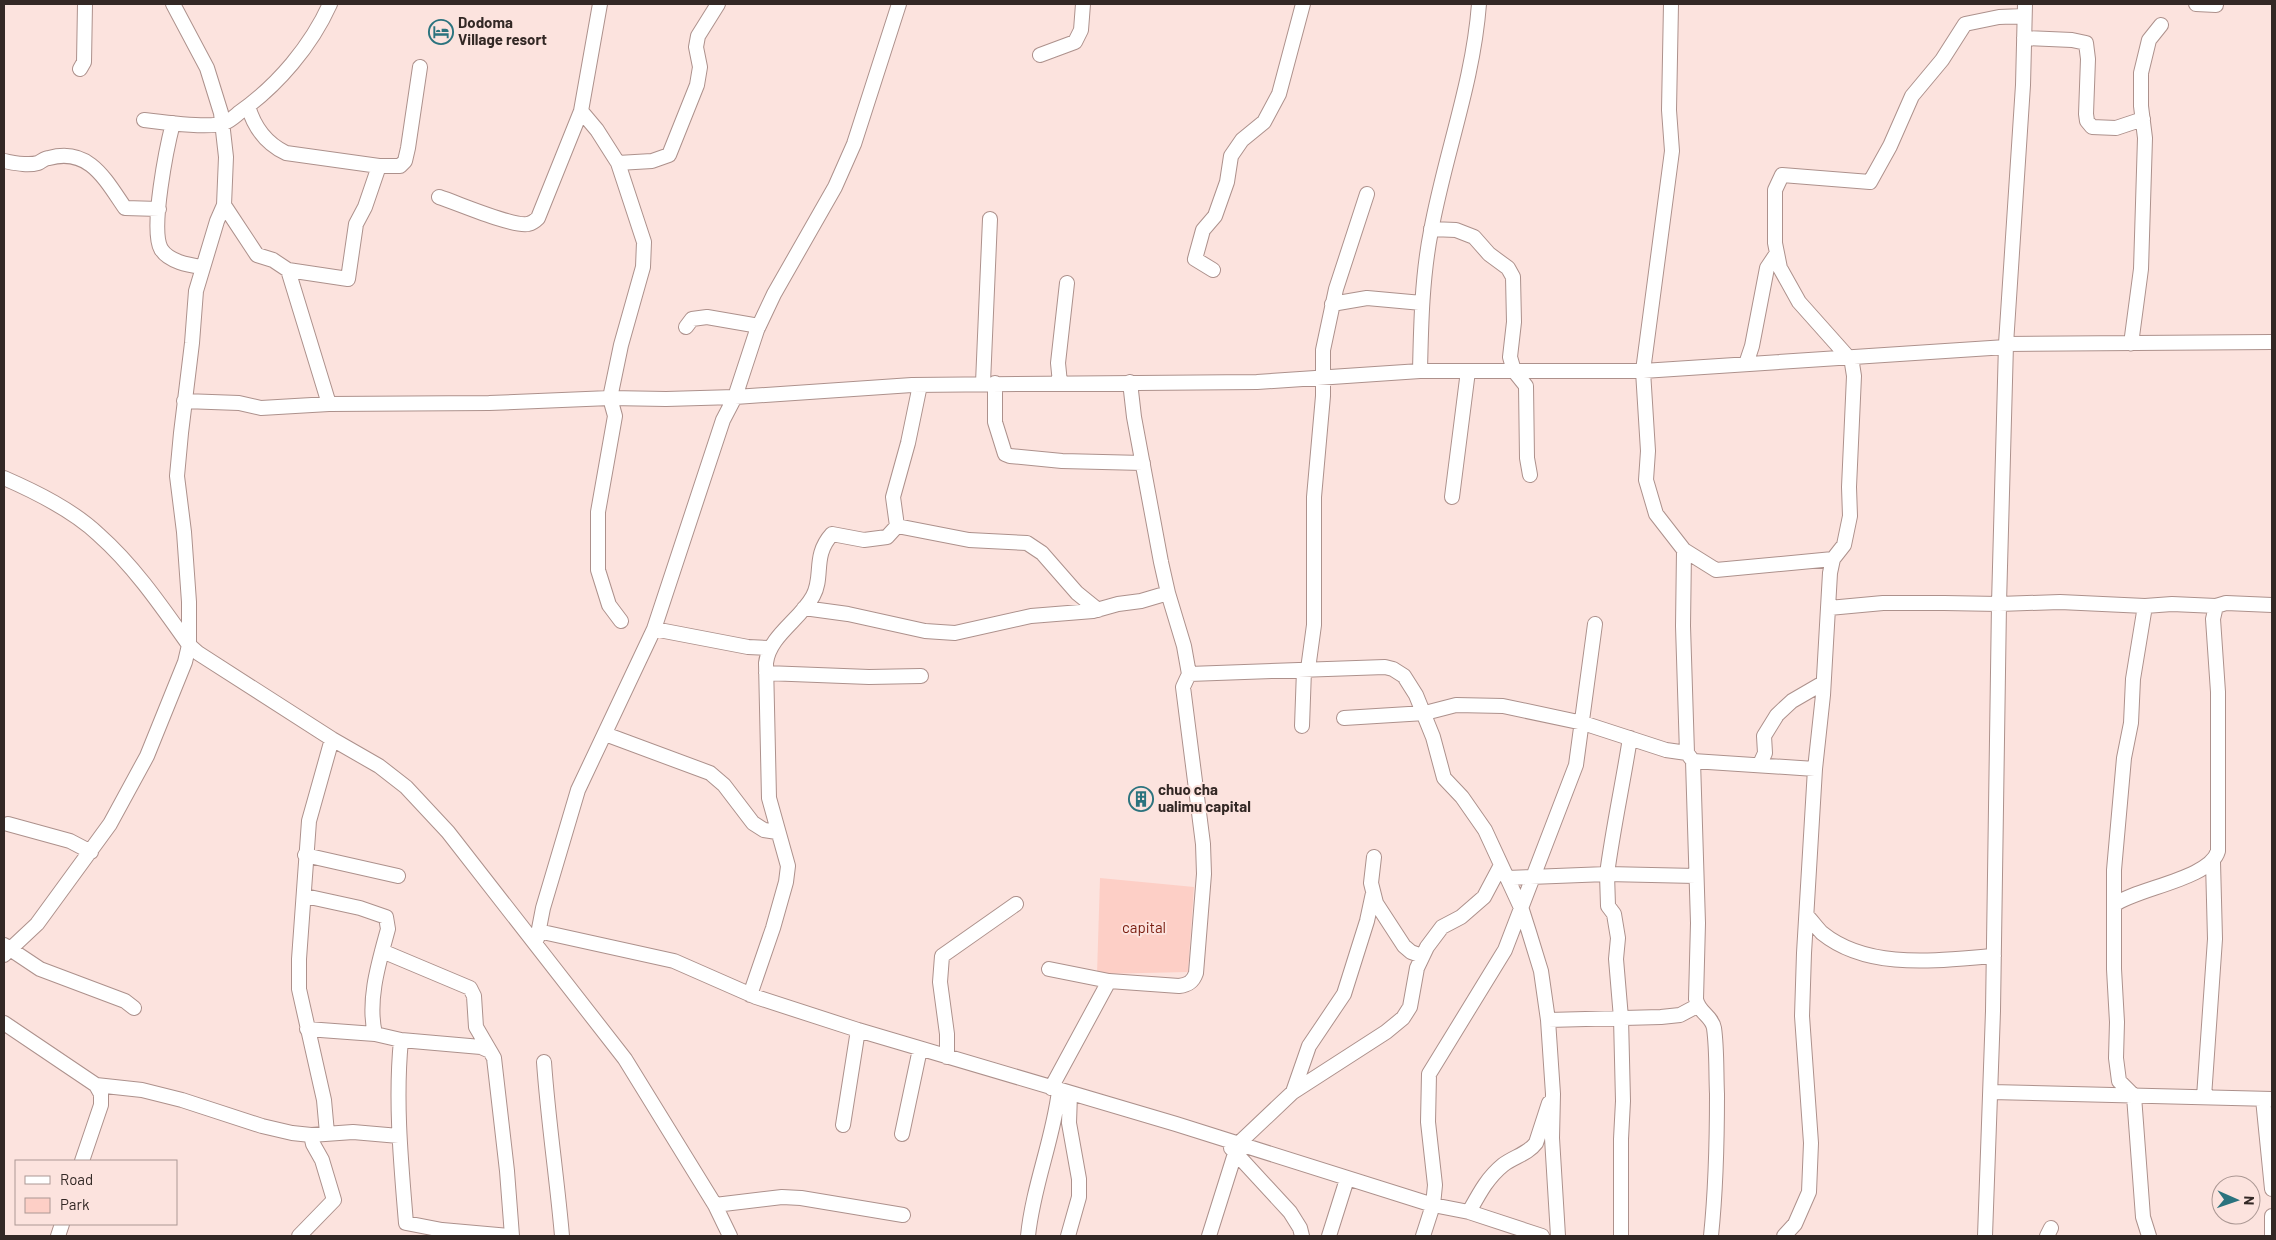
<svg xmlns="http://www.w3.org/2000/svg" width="2276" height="1240" viewBox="0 0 2276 1240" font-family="Barlow,sans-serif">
	<rect width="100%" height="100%" fill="#fce3de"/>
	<path fill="#fdcfc6" d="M1100 878 1194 887 1188 972 1097 974Z"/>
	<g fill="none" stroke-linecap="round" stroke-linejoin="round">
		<defs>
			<path id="minor" d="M1671 4 1669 110 1672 151 1643 371 1648 451 1646 480 1656 514 1684 550 1716 570 1833 559
				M2196 4 2216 5
				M2024 38 2072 40 2086 43 2088 59 2086 114 2087 121 2092 127 2116 128 2143 119
				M1040 55 1075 42 1081 30 1083 4
				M80 69 84 62 85 4
				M248 106C254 127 267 144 286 153L379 166H400L405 161 408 148 420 67
				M581 111 597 130 618 163 644 242 643 267 621 345 610 398 615 416 598 512V570L609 605 621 621
				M144 120C161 122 210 129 224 123 230 121 235 116 240 112 278 85 311 46 330 4
				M173 123C167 146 150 229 161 249 169 262 189 265 202 267
				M4 161C15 163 27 166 38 163 42 161 45 158 49 158 89 147 105 179 125 208L159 209
				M618 163 652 161 669 155 697 85 700 67 696 47 698 36 718 4
				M439 197C458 203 512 227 528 224 532 223 535 221 538 218L581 111 600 4
				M224 205 257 255 273 260 288 270 348 279 356 224 365 207 379 166
				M1431 229 1456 230 1474 237 1489 254 1508 268 1513 277 1514 322 1510 357 1514 371 1526 386 1527 458 1530 475
				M288 270 329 404
				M1213 270 1195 259 1203 230 1215 216 1227 182 1231 156 1242 140 1264 122 1279 94 1303 4
				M1332 304 1367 298 1422 303
				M686 327 692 319 707 317 759 326
				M2006 344 2272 342
				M2131 344 2141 269 2145 138 2141 106V73L2149 40 2161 25
				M1848 357 1799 302 1780 268 1775 243V190L1782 175 1870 182 1890 146 1912 96 1942 60 1965 24 1999 17 2024 16
				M1746 364 1752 346 1767 268 1777 253
				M1420 371C1421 324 1422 277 1431 231 1445 154 1473 83 1479 4
				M983 383 990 219
				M995 383V422L1005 454 1010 456 1062 461 1143 463
				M1060 383 1058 363 1067 283
				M920 385 908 443 893 497 897 526 969 540 1027 543 1042 553 1077 593 1098 610
				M184 401 239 403 261 408 329 404 489 403 610 398 666 399 735 397 912 385 1257 382 1420 371H1643L2006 347
				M4 478C36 492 73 510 99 535 134 566 162 607 189 645L198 653 332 739 379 766 406 787 448 832 625 1059 715 1205 730 1236
				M1452 497 1468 371
				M1684 550 1683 626 1687 753 1693 761 1698 923 1696 999C1698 1012 1712 1016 1714 1028 1717 1049 1716 1072 1717 1094 1717 1142 1716 1188 1711 1236
				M2145 606 2133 679 2131 723 2124 758 2114 870V969L2117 1022 2116 1058 2119 1081 2134 1096 2143 1217 2149 1236
				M804 608 848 614 925 631 955 633 1031 616 1093 611 1118 604 1141 601 1168 593
				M1829 608 1883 603H1944L1999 604 2060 602 2145 606 2172 604 2216 606 2226 603 2272 605
				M654 629 748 647 769 648
				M1308 669 1314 625V497L1323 396V350L1336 289 1367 194
				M766 673 869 677 921 676
				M1189 674 1385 667 1393 669 1404 676 1416 695 1433 737 1444 778 1462 797 1485 830 1522 910 1529 932 1541 971 1548 1020 1553 1094 1552 1138 1558 1236
				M1344 718 1425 713 1456 705 1503 706 1583 723 1666 750 1687 753
				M1302 726 1304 670
				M605 734 710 773 724 785 753 823 764 830 777 832
				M1630 738C1623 783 1613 828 1607 874L1696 876
				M1693 761 1815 769
				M1760 764 1765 753 1764 736 1777 715 1792 701 1823 683
				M8 824 70 841 91 852
				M305 855 398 876
				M1374 857 1371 883 1376 903 1404 946 1411 952 1422 956
				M1507 878 1607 874 1608 906 1614 914 1618 938 1616 959 1621 1018 1623 1101 1621 1139V1236
				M305 896 360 908 386 917 388 929C379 962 367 1000 375 1034
				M2114 905C2137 888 2210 879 2218 851V692L2213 619 2216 606
				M1807 916C1812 921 1817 928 1822 933 1869 971 1939 960 1994 956
				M538 931 674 961 756 997 858 1030 1176 1124 1433 1205 1469 1212 1542 1236
				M537 939 543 908 578 790 654 629 723 420 735 397 757 330 774 294 835 187 854 144 899 4
				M4 945 40 969 125 1001 134 1008
				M382 951 470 988 474 996 476 1027 490 1051
				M4 955 37 924 110 824 147 756 185 662 189 645V602L184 532 177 476 181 433 192 343 196 291 217 221 224 205 226 157 221 113 207 68 173 4
				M1049 969 1109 981 1179 986C1188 985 1193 982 1196 973L1204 874 1203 844 1183 687 1189 674 1184 646 1168 593 1161 562 1134 417 1130 382
				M750 995 773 928 786 882 788 866 769 798 766 663C769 636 800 620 813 596 824 576 812 556 832 534L864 540 887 537 897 526
				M1548 1020 1661 1017 1680 1015 1697 1006
				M4 1023 96 1085 101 1094V1105L82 1161
				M307 1029 375 1034 401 1040 481 1047 490 1051 494 1058 507 1171 512 1236
				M401 1040C395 1101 401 1163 406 1223L442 1230 511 1236
				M947 1057V1034L940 982 942 956 1016 904
				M544 1062C548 1120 557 1178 562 1236
				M96 1085 142 1090 182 1100 262 1126 292 1133 311 1135 353 1132 399 1136
				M1051 1088 1109 981
				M1293 1092 1309 1046 1344 994 1367 921 1373 893
				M1991 1092 2272 1099
				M2204 1097 2215 939 2213 862
				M2263 1099 2272 1189
				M843 1125 858 1030
				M327 1133 324 1100 299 989V959L309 821 332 739
				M902 1134 920 1049
				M1231 1148 1290 1212 1300 1228 1302 1236
				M715 1205 782 1197 801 1198 903 1215
				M1469 1212C1479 1194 1487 1178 1503 1165 1513 1157 1528 1154 1536 1143L1549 1103
				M58 1236 62 1224
				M299 1236 334 1200 322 1160 313 1144 311 1135
				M1028 1236C1033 1186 1053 1140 1059 1091
				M1068 1236 1079 1197V1179L1069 1123 1070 1094
				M1209 1236 1238 1144 1293 1092 1386 1032 1403 1018 1410 1007 1417 968 1427 947 1442 927 1461 917 1484 897 1501 865
				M1329 1236 1347 1179
				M1423 1236 1433 1205 1435 1185 1428 1122 1429 1074 1505 950 1576 765 1595 624
				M1784 1236 1795 1224 1809 1192 1811 1143 1802 1016 1804 953 1815 769 1823 695 1830 573 1833 559 1844 545 1850 516 1849 487 1854 376 1851 357
				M1985 1236 1993 1011 1999 604 2006 344 2023 85 2025 4
				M2047 1236 2051 1228
				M2272 1236V1216"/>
		</defs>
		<use href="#minor" stroke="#ad918c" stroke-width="16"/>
		<use href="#minor" stroke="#fff" stroke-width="14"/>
	</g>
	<defs>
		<symbol id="hotel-ring" viewBox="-11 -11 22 22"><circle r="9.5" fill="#fce3de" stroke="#2b737e" stroke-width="1.5"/><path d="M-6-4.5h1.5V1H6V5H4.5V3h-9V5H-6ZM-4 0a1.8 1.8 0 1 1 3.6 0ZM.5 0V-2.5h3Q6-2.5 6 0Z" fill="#2b737e"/></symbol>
		<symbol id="building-ring" viewBox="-11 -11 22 22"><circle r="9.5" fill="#fce3de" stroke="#2b737e" stroke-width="1.5"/><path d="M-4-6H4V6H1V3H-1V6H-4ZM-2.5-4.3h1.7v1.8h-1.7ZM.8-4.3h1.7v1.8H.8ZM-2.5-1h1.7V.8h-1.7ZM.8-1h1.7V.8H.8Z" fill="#2b737e"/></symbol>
	</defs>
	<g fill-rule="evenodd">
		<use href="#hotel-ring" x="427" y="18" width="28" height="28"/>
		<use href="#building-ring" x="1127" y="785" width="28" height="28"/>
	</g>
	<g text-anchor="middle" stroke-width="4" stroke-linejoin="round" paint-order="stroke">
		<g font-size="15" font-weight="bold" fill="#332825" stroke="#fce3de" text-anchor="start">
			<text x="458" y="28">Dodoma<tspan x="458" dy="17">Village resort</tspan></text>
			<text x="1158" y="795">chuo cha<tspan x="1158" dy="17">ualimu capital</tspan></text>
		</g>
		<g font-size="15" fill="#791c0e" stroke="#fce3de">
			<text x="1144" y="933">capital</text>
		</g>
	</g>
	<rect width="2276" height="1240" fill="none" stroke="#332825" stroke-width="10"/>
	<rect x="15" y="1160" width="162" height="65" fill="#fce3de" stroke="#ac9894"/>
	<rect x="25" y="1176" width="25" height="8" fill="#ffffff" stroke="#ac9894"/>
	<text x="60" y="1185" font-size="15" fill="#332825">Road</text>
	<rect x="25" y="1198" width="25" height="15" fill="#fdcfc6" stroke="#ac9894"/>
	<text x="60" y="1210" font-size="15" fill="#332825">Park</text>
	<g transform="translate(2236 1200) rotate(92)"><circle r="24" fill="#fce3de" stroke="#ac9894"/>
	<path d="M0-4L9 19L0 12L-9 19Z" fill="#2b737e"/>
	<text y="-8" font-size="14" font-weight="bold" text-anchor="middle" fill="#332825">N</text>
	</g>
</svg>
